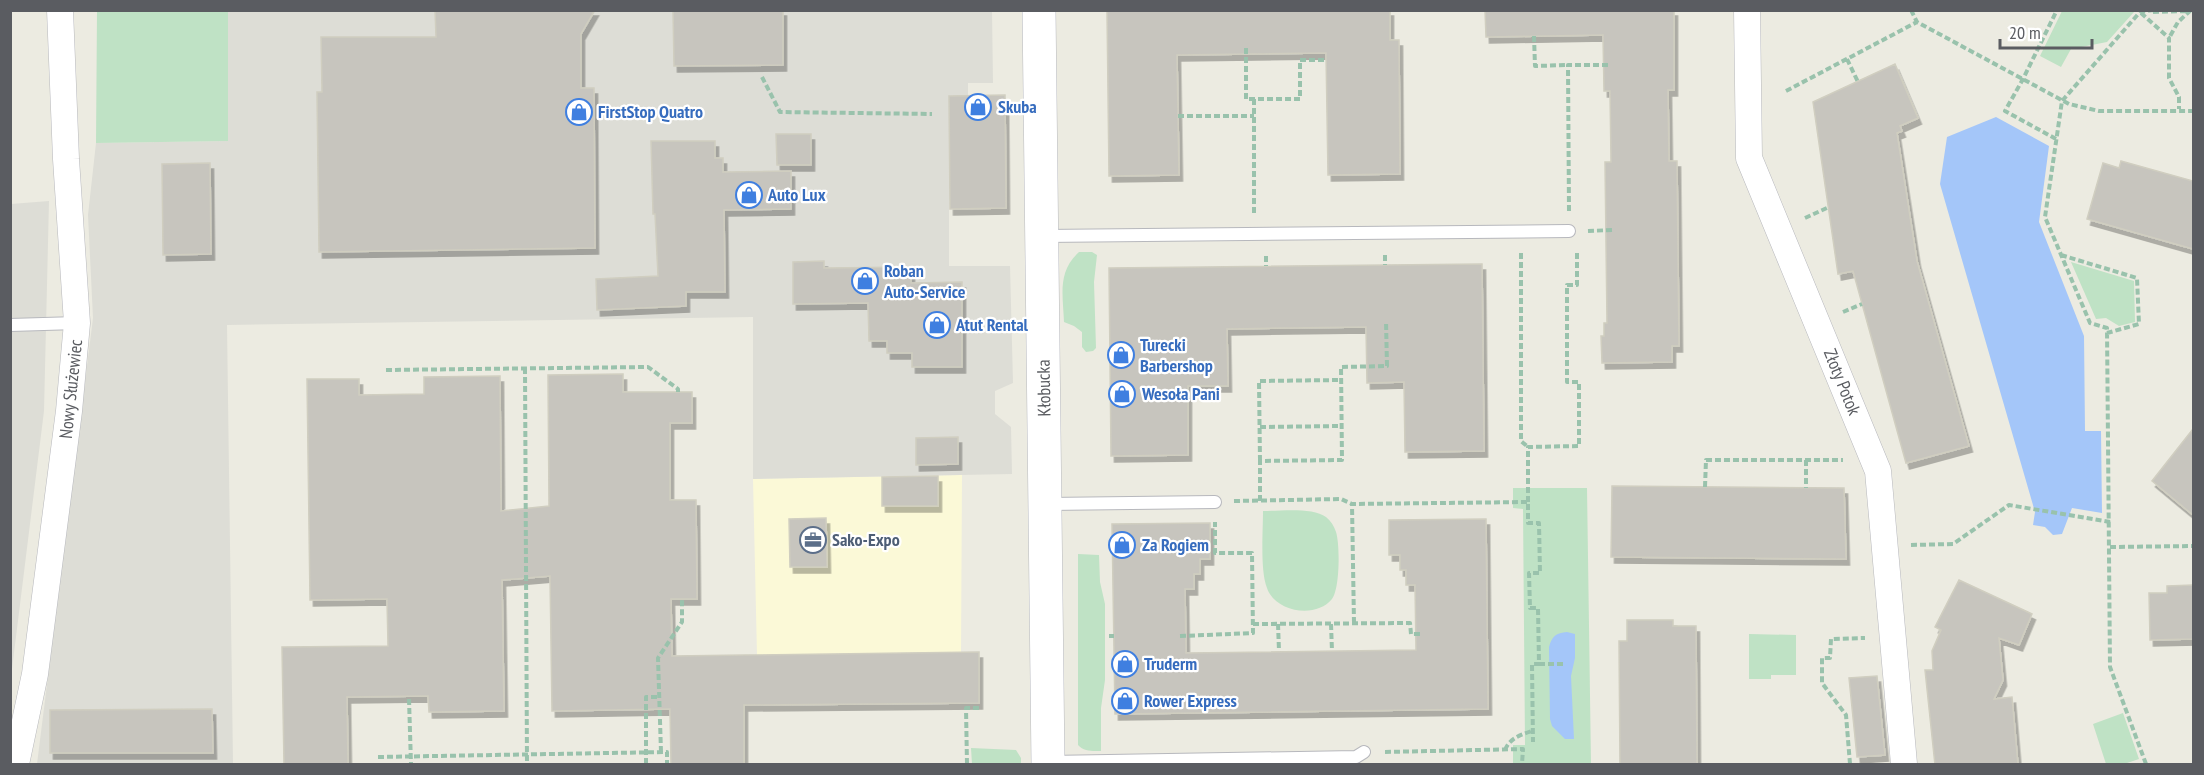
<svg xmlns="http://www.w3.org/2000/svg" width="2204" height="775" viewBox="0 0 2204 775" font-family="'PT Sans Narrow',sans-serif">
	<defs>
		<filter id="shadow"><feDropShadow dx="3.5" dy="6" stdDeviation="0" flood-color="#0004"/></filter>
	</defs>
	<rect width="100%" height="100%" fill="#ecebe1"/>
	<path fill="#fbf9d7" d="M962 475 961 652 757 655 753 479Z"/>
	<path fill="#ddddd6" d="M228 11H992L993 83H968V96H949V266H1010L1013 383 995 391V414L1011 427 1012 474 753 479V317L227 325 233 764H37L93 318 88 215 96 143 228 141Z
		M49 201 44 411 11 677V204Z"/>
	<path fill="#bfe2c5" d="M97 11H228V141L96 143Z
		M2133 11 2134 12 2107 42 2071 49 2061 67 2040 56 2062 11Z
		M1079 252H1092L1097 255 1094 282 1096 348 1093 351 1086 352 1082 347V332L1074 326 1064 322C1063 295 1057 272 1079 252Z
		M2071 262 2134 281 2135 322 2119 326 2106 318 2096 319Z
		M1513 488H1587L1591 764H1513V745H1525L1523 509 1513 508Z
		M1263 511C1280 511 1313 507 1326 517 1331 521 1334 526 1336 532 1340 544 1340 589 1332 599 1316 619 1275 612 1267 588 1260 570 1263 532 1263 511Z
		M1078 554 1099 555 1100 582 1105 604V680L1101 708V751C1093 751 1084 752 1078 745Z
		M1749 634 1796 635V675H1771V679H1749Z
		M2123 713 2139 759 2124 764H2106L2093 724Z
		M971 748 1016 750 1021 758V764H972Z"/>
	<path fill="#a4c6f9" d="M1996 117 2049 146 2039 222 2084 336 2085 431H2101L2102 513 2072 508 2062 534 2053 535 2045 527 2033 525 2035 512 1940 184 1947 137Z
		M1567 632 1575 634V658L1571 676 1574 739H1565L1552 726 1550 719 1549 647C1552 636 1556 633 1567 632Z"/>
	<path fill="#c7c5be" stroke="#d0cec0" stroke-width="1.5" filter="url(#shadow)" d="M435 10H595L581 34V88H594L595 248 319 252 317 92H322L321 37H436Z
		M673 10H783V65L674 66Z
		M1107 10H1390V40H1399L1400 174 1328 175 1326 53 1177 55 1179 175 1109 176Z
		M1485 10H1674V90H1668L1669 161H1677L1679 346H1672V362L1602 363 1601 336H1604V323H1607L1605 162H1611L1610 91H1604L1603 35 1486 37Z
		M1895 64 1918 118 1900 126 1902 131 1897 133 1917 261 1969 446 1906 463 1853 271 1838 274 1813 102Z
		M1005 95 1006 208 950 209 949 96Z
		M776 134H811V165H777Z
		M651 141H715V158H723V172L791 171V209L724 210 725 292H686V306L597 310 596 279 658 276 655 214H653Z
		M2121 161 2193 181V249L2087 219 2103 163 2119 168Z
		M210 163 211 254 163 255 162 164Z
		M824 261V268L911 267V283L962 282V367H912V353H887V341H869L868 303 793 304V262Z
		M1482 264 1484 451 1405 452 1404 382 1367 383 1366 327 1285 328 1227 329 1228 386H1188V455L1111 456 1109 268Z
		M623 374V392H692V423H670V500H696L697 599H671L672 656 979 652V703L744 705V765H671L670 709 552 711 550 576 502 580 504 711 429 712 428 696 347 697 348 765H284L282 647 388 646 387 599 310 600 307 379H359V395L424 394V377L500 376 501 511 549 506 548 375Z
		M2193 429V515L2152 481Z
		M958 437V464L916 465V438Z
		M938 476V506H882V477Z
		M1612 486 1844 488 1846 559 1611 557Z
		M826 518 827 567H790L789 519Z
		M1486 519 1488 709 1115 714 1112 524 1210 523V559H1200V574H1194V589H1185L1186 653 1416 650 1415 585H1406V570H1400V555H1389V520Z
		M1959 580 2032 614 2019 645 1999 638 2003 680 1994 699 2012 697 2018 765H1935L1925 670H1933L1932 651 1941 630 1935 627Z
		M2193 585V639L2150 640 2149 593H2167V586Z
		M1627 620H1673V626H1696L1697 765H1620L1619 641H1627Z
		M1877 676 1885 755 1857 757 1849 678Z
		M212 709 213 753H50V710Z"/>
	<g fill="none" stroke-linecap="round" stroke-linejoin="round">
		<defs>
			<path id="lane" d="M1043 236 1569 231
				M10 325 77 323
				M1047 504 1215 502
				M1049 762 1356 757 1364 752"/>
			<path id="street" d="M1747 10 1749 158 1878 471 1904 764
				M16 764 35 674 69 411 77 323 66 159 60 10"/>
			<path id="secondary" d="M1039 10 1048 764"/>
		</defs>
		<use href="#lane" stroke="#b7b8bd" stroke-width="14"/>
		<use href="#street" stroke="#b7b8bd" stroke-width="27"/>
		<use href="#secondary" stroke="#b7b9bf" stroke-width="34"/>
		<path stroke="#99c2ac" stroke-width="4" stroke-dasharray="6 3" stroke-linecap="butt" d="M1911 10 1917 22 2069 104 2099 111H2194
			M2153 12 2190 11 2178 22 2169 38
			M2141 13 2169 38V78L2179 97V109
			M1534 36 1535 66 1568 65
			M1246 48V99H1300V60H1326
			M1847 59 1858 82
			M762 77 780 112 932 114
			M1786 91 1917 22
			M1178 116H1254
			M2056 139 2005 111 2023 79 2057 10
			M1569 211 1568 65H1610
			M1254 213V99
			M1805 218 1829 207
			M1588 231 1612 230
			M1521 253V441L1528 447
			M1385 255V265
			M2061 255 2137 278 2139 324 2107 333
			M1266 256V266
			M1843 312 1862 304
			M525 368 527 764
			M386 370 648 367 678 389V392
			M1260 427 1342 426
			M1806 460V488
			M1260 461 1259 381 1341 380
			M1705 487 1706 460H1843
			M1234 501 1341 499 1352 504
			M1260 501V461L1342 460 1341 367 1387 366 1386 321
			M1528 502V447L1579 446V382H1567V285H1577V250
			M1911 545 1953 544 2009 505 2110 522
			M2110 547 2194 546
			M1354 623 1352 504 1528 502V523H1539L1540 573H1529L1530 608H1538L1539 664H1532L1533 742
			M1253 624 1410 623 1411 634H1422
			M1278 624 1279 651
			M1331 624 1332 651
			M1109 636H1114
			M1180 636 1253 633 1252 553H1215V522
			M1539 664H1564
			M409 699 411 764
			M1505 750C1510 738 1520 735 1532 731
			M661 752 658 658 682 622V599
			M1385 752 1523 749 1522 764
			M378 757 667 752V764
			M646 764V697H659
			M967 764 966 708H982
			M1850 764 1846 715 1822 683V658H1830L1831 639 1865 638
			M2146 764 2110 667 2107 328 2090 323 2045 217 2062 101 2140 12 2153 10"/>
		<use href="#lane" stroke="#fff" stroke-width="12"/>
		<use href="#street" stroke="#fff" stroke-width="26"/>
		<use href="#secondary" stroke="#fff" stroke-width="33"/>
	</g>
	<defs>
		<symbol id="shop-ring" viewBox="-11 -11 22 22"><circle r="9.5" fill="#fff" stroke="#3f7fe0" stroke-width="1.5"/><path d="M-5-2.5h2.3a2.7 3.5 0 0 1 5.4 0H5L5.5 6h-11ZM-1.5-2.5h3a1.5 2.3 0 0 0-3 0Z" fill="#3f7fe0"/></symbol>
		<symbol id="office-ring" viewBox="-11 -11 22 22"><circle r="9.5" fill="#fff" stroke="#5c6f8a" stroke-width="1.5"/><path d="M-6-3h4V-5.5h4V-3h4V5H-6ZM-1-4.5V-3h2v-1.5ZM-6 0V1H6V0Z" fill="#5c6f8a"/></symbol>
	</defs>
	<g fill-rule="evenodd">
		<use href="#shop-ring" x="963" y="92" width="30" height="30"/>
		<use href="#shop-ring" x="564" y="97" width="30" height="30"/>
		<use href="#shop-ring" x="734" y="180" width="30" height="30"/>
		<use href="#shop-ring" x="850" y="266" width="30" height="30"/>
		<use href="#shop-ring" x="922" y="310" width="30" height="30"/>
		<use href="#shop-ring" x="1106" y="340" width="30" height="30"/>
		<use href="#shop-ring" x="1107" y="379" width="30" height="30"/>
		<use href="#office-ring" x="798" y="525" width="30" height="30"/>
		<use href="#shop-ring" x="1107" y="530" width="30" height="30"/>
		<use href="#shop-ring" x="1110" y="649" width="30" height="30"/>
		<use href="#shop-ring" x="1110" y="686" width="30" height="30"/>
	</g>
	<g text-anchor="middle" stroke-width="4.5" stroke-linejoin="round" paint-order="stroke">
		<g font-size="18" font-weight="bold" fill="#366cbe" stroke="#fff" text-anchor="start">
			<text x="998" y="113">Skuba</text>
			<text x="598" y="118">FirstStop Quatro</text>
			<text x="768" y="201">Auto Lux</text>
			<text x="884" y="277">Roban<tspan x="884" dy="21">Auto-Service</tspan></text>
			<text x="956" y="331">Atut Rental</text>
			<text x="1140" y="351">Turecki<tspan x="1140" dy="21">Barbershop</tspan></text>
			<text x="1142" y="400">Wesoła Pani</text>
			<text x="1142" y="551">Za Rogiem</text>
			<text x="1144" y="670">Truderm</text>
			<text x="1144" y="707">Rower Express</text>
		</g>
		<g font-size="18" fill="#5a5c61" stroke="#fff">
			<text transform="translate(1842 382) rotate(68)" y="6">Złoty Potok</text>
			<text transform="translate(1044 388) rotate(-91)" y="6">Kłobucka</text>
			<text transform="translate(71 389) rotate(-84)" y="6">Nowy Służewiec</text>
		</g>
		<g font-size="18" font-weight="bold" fill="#4e5e75" stroke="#fff" text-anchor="start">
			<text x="832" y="546">Sako-Expo</text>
		</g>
	</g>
	<rect width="2204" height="775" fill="none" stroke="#5a5c61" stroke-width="24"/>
	<path d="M2000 39v9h92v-9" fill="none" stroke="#5a5c61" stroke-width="3"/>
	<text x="2009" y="39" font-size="18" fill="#5a5c61" stroke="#ffffff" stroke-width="4.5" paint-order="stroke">20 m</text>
</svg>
